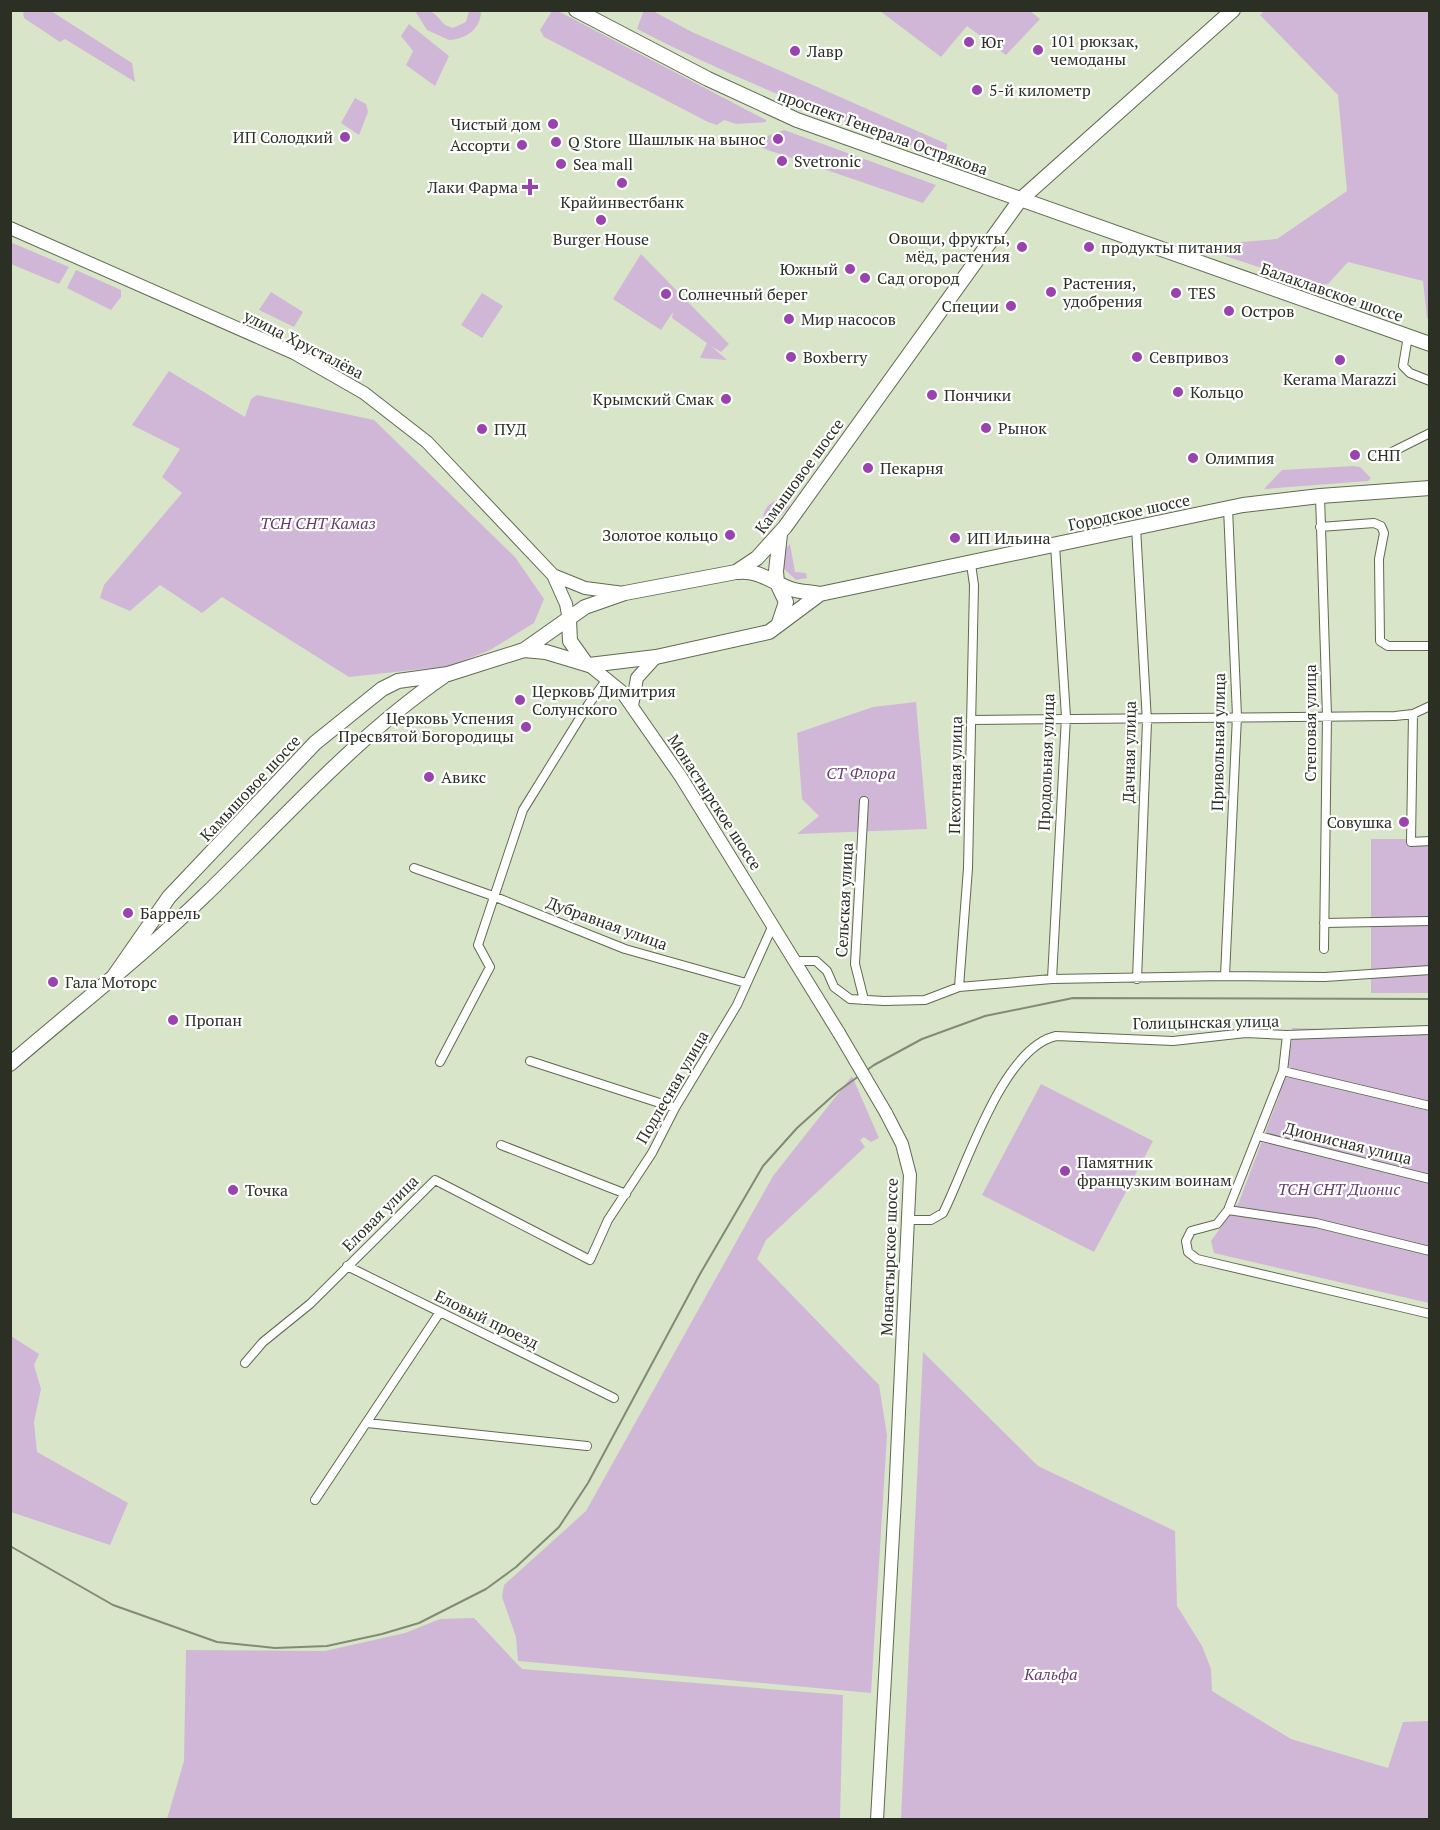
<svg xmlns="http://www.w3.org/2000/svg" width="1440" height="1830" viewBox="0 0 1440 1830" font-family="'PT Serif',serif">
	<rect width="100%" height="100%" fill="#d9e5c8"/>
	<path fill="#d1b7d7" d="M644 10 653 11 692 32 947 144 946 157C840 121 736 80 637 29Z
		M27 11H51L132 63 135 82 65 39 60 42 24 18 23 13Z
		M415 11C433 8 434 13 445 25L453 28 466 22 469 11H481C481 29 466 39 449 40L427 30Z
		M552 11H558L766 120V122L736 124 724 120 717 125 708 122 544 37 540 30Z
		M880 11H1030L1040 19 1006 55 967 26 941 57Z
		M1264 11H1429V319L1427 318 1423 281 1348 262 1328 284 1318 286 1194 246 1277 239 1347 191 1338 95 1260 15Z
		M409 24 449 56 435 86 406 65 413 51 401 36Z
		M355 98 366 104 368 112 359 135 341 123Z
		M784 130 936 185 923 203 762 148 759 139Z
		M10 242 69 267 59 284 11 264Z
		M641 254 729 344 721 352 711 346 727 360 700 358 707 343 672 318 673 312 661 330 613 299Z
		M76 270 121 290V297L111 310 67 288Z
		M271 292 303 312 294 327 259 310Z
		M482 293 503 306 482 338 461 325Z
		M169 371 245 417 251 399 257 395 374 420 515 557 544 599 534 623 490 650 450 666 349 677 222 597 202 613 160 585 130 611 100 598 104 585 182 493 162 477 180 449 132 425Z
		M1353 466 1360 467 1371 478 1368 481 1264 489 1282 470Z
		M780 499 790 506 774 523 763 518C764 508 770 502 780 499Z
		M790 544 795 572 806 573 807 578 796 580 784 569V550Z
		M916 702 927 829 797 834 819 816 802 799 797 733 873 707Z
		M1371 839H1429V993H1371Z
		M1292 1028 1429 1031V1303L1214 1253 1211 1241 1239 1202 1279 1096 1292 1041Z
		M852 1076 879 1138 871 1142 864 1137 860 1140 865 1147 766 1240 757 1259 879 1385 887 1435 871 1693 518 1661 516 1637 502 1597 504 1585 586 1511 773 1176Z
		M1041 1084 1153 1141 1094 1252 982 1195Z
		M11 1336 39 1354 34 1365 41 1389 34 1422 37 1452 128 1503 110 1545 11 1512Z
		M923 1352 1038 1466 1175 1531 1177 1606 1202 1646 1211 1669 1212 1691 1291 1739 1388 1768 1403 1722 1429 1721V1819H901Z
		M474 1618 522 1669 843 1695 840 1819H167L184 1761 186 1650 325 1651 405 1633 440 1619Z"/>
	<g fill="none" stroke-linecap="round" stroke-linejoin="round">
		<defs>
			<path id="street" d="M1408 336 1403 366 1410 373 1430 381
				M1392 452 1430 433
				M1320 496 1327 716 1324 949
				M1136 527 1147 722 1137 979
				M1320 527 1374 523 1381 526 1384 533 1379 559 1380 641 1388 646H1430
				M1413 714 1411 842 1430 841
				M971 720 1395 716 1413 714 1430 706
				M864 801 855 964 864 1000
				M414 868 493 896 625 949 746 983
				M1324 923 1430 921
				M797 961H816L827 971 834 987 850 999 884 1001 925 1000 959 987 1052 979 1225 976 1325 977 1430 970
				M1225 976 1237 716 1228 508
				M1052 979 1066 717 1055 545
				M959 987 968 868 974 585 971 564
				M1287 1035 1283 1071 1228 1210 1217 1224 1191 1231 1186 1241 1188 1252 1197 1259 1430 1314
				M530 1061 675 1108
				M440 1062 490 967 478 945 523 810 588 705 608 678
				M1283 1071 1430 1106
				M1259 1136 1430 1179
				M501 1145 626 1194
				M1228 1210 1316 1223 1430 1251
				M908 1220H931L943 1213C966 1168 1002 1048 1056 1036L1173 1041 1246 1033 1287 1035 1430 1030
				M347 1266 614 1398
				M245 1363 263 1342 310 1304 435 1180 590 1260 608 1220 652 1153 675 1108 737 1005 773 925
				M367 1423 587 1446
				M315 1500 440 1312"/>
			<path id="secondary" d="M10 228 294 353 364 393 427 442 553 575 566 604 569 620
				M553 575 585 588 624 593
				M589 665 621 691 681 777 839 1033
				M632 706 637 678 656 657
				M877 1820 895 1498 910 1175 902 1144 886 1113"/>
			<path id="primary" d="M576 10 708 79 797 120 1430 344
				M738 572C760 570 771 582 791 589 800 592 811 592 820 594L1243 505 1320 496 1430 488
				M569 620 570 641 585 662
				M779 623 786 602 777 583 776 571 780 534
				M524 650 546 652 589 665 656 657 769 632 820 594
				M114 976 169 897 315 743 382 689 398 681 448 674 524 650 585 607 625 593 736 572 757 558 785 527 1020 200 1233 10
				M10 1064C75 1008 142 956 203 897 281 822 354 738 444 676"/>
		</defs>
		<use href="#street" stroke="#5f6a50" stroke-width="10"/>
		<use href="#secondary" stroke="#5f6a50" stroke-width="14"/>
		<use href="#primary" stroke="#5f6a50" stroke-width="16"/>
		<use href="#street" stroke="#fff" stroke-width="8"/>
		<use href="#secondary" stroke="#fff" stroke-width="12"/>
		<use href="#primary" stroke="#fff" stroke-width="14"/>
		<path stroke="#828a76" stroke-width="2" d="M10 1546 113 1605 217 1642 275 1648 327 1646 382 1634 419 1623 486 1589 516 1567 559 1527 588 1483 700 1274 763 1166 797 1128 837 1092 874 1065 922 1039 985 1016 1073 998 1430 999"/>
		<defs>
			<path id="secondary-bridge" d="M839 1033 886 1113"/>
		</defs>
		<use href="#secondary-bridge" stroke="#5f6a50" stroke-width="14" stroke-linecap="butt"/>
		<use href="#secondary-bridge" stroke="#fff" stroke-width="12"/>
	</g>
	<g fill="#9a42ae" stroke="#fff" stroke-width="2">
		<circle cx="969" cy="42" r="6"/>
		<circle cx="1038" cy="50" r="6"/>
		<circle cx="795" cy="51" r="6"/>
		<circle cx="977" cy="90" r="6"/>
		<circle cx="553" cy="124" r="6"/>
		<circle cx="345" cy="137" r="6"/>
		<circle cx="778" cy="139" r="6"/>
		<circle cx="556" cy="142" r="6"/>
		<circle cx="522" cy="145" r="6"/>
		<circle cx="782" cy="161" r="6"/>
		<circle cx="561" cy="164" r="6"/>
		<circle cx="622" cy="183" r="6"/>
		<path d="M527 178h6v6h6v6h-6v6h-6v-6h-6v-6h6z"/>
		<circle cx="601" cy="220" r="6"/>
		<circle cx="1022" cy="247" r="6"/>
		<circle cx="1089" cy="247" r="6"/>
		<circle cx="850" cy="269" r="6"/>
		<circle cx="865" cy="278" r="6"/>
		<circle cx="1051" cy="292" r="6"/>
		<circle cx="1176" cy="293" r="6"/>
		<circle cx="666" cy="294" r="6"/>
		<circle cx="1011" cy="306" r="6"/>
		<circle cx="1229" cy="311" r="6"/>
		<circle cx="789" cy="319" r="6"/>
		<circle cx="791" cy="357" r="6"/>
		<circle cx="1137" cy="357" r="6"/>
		<circle cx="1340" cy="360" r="6"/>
		<circle cx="1178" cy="392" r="6"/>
		<circle cx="932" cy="395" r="6"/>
		<circle cx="726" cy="399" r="6"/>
		<circle cx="986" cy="428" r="6"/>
		<circle cx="482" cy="429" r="6"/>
		<circle cx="1355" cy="455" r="6"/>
		<circle cx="1193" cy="458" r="6"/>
		<circle cx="868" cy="468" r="6"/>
		<circle cx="730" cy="535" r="6"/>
		<circle cx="955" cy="538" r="6"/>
		<circle cx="520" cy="700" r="6"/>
		<circle cx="526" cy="727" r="6"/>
		<circle cx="429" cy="777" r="6"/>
		<circle cx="1404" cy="822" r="6"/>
		<circle cx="128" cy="913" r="6"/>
		<circle cx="53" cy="982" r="6"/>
		<circle cx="173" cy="1020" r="6"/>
		<circle cx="1065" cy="1171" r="6"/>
		<circle cx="233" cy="1190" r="6"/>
	</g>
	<g text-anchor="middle" stroke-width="4.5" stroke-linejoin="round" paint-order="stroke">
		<g font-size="16" fill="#2b2f24" stroke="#fff" text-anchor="start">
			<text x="1050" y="47">101 рюкзак,<tspan x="1050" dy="18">чемоданы</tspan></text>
			<text x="981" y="48">Юг</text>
			<text x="807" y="57">Лавр</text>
			<text x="989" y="96">5-й километр</text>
			<text x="541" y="130" text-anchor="end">Чистый дом</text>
			<text x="333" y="143" text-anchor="end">ИП Солодкий</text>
			<text x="766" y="145" text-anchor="end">Шашлык на вынос</text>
			<text x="568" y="148">Q Store</text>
			<text x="510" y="151" text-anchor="end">Ассорти</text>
			<text x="794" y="167">Svetronic</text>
			<text x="573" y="170">Sea mall</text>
			<text x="518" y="193" text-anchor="end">Лаки Фарма</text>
			<text x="622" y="208" text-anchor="middle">Крайинвестбанк</text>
			<text x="1010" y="244" text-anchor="end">Овощи, фрукты,<tspan x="1010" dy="18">мёд, растения</tspan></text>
			<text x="601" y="245" text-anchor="middle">Burger House</text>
			<text x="1101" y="253">продукты питания</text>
			<text x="838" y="275" text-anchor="end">Южный</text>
			<text x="877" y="284">Сад огород</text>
			<text x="1063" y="289">Растения,<tspan x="1063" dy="18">удобрения</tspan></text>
			<text x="1188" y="299">TES</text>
			<text x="678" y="300">Солнечный берег</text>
			<text x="999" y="312" text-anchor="end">Специи</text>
			<text x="1241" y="317">Остров</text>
			<text x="801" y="325">Мир насосов</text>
			<text x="803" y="363">Boxberry</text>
			<text x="1149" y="363">Севпривоз</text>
			<text x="1340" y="385" text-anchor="middle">Kerama Marazzi</text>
			<text x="1190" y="398">Кольцо</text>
			<text x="944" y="401">Пончики</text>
			<text x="714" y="405" text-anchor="end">Крымский Смак</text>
			<text x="998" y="434">Рынок</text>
			<text x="494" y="435">ПУД</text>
			<text x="1367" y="461">СНП</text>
			<text x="1205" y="464">Олимпия</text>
			<text x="880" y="474">Пекарня</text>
			<text x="718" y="541" text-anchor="end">Золотое кольцо</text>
			<text x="967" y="544">ИП Ильина</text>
			<text x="532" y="697">Церковь Димитрия<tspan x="532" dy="18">Солунского</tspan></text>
			<text x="514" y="724" text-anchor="end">Церковь Успения<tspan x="514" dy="18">Пресвятой Богородицы</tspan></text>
			<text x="441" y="783">Авикс</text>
			<text x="1392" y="828" text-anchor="end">Совушка</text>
			<text x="140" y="919">Баррель</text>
			<text x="65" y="988">Гала Моторс</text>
			<text x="185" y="1026">Пропан</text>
			<text x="1077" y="1168">Памятник<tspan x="1077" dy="18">французким воинам</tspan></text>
			<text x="245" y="1196">Точка</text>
		</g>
		<g font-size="16" fill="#2b2f24" stroke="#fff">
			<text transform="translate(883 132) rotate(20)" y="6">проспект Генерала Острякова</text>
			<text transform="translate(1332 292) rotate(19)" y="6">Балаклавское шоссе</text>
			<text transform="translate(304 344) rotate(27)" y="6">улица Хрусталёва</text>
			<text transform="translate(799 476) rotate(-54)" y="6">Камышовое шоссе</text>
			<text transform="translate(1129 512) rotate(-12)" y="6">Городское шоссе</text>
			<text transform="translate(1310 723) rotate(-90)" y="6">Степовая улица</text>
			<text transform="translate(1218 742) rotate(-89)" y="6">Привольная улица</text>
			<text transform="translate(1129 752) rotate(-89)" y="6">Дачная улица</text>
			<text transform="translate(1046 762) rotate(-88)" y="6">Продольная улица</text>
			<text transform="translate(955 775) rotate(-89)" y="6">Пехотная улица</text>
			<text transform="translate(250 788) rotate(-47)" y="6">Камышовое шоссе</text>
			<text transform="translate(715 802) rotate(57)" y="6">Монастырское шоссе</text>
			<text transform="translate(844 900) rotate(-87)" y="6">Сельская улица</text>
			<text transform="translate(607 923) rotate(20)" y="6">Дубравная улица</text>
			<text transform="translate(1206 1022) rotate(-1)" y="6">Голицынская улица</text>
			<text transform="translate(672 1087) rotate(-60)" y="6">Подлесная улица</text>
			<text transform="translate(1348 1143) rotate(14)" y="6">Дионисная улица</text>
			<text transform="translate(380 1213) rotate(-45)" y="6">Еловая улица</text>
			<text transform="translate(889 1257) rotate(-88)" y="6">Монастырское шоссе</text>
			<text transform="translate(487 1319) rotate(26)" y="6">Еловый проезд</text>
		</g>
		<g font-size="16" font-style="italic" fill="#673c71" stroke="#fff">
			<text x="318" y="529">ТСН СНТ Камаз</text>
			<text x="861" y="779">СТ Флора</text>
			<text x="1339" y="1195">ТСН СНТ Дионис</text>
			<text x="1051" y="1680">Кальфа</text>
		</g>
	</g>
	<rect width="1440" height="1830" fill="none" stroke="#2b2f24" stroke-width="24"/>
</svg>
